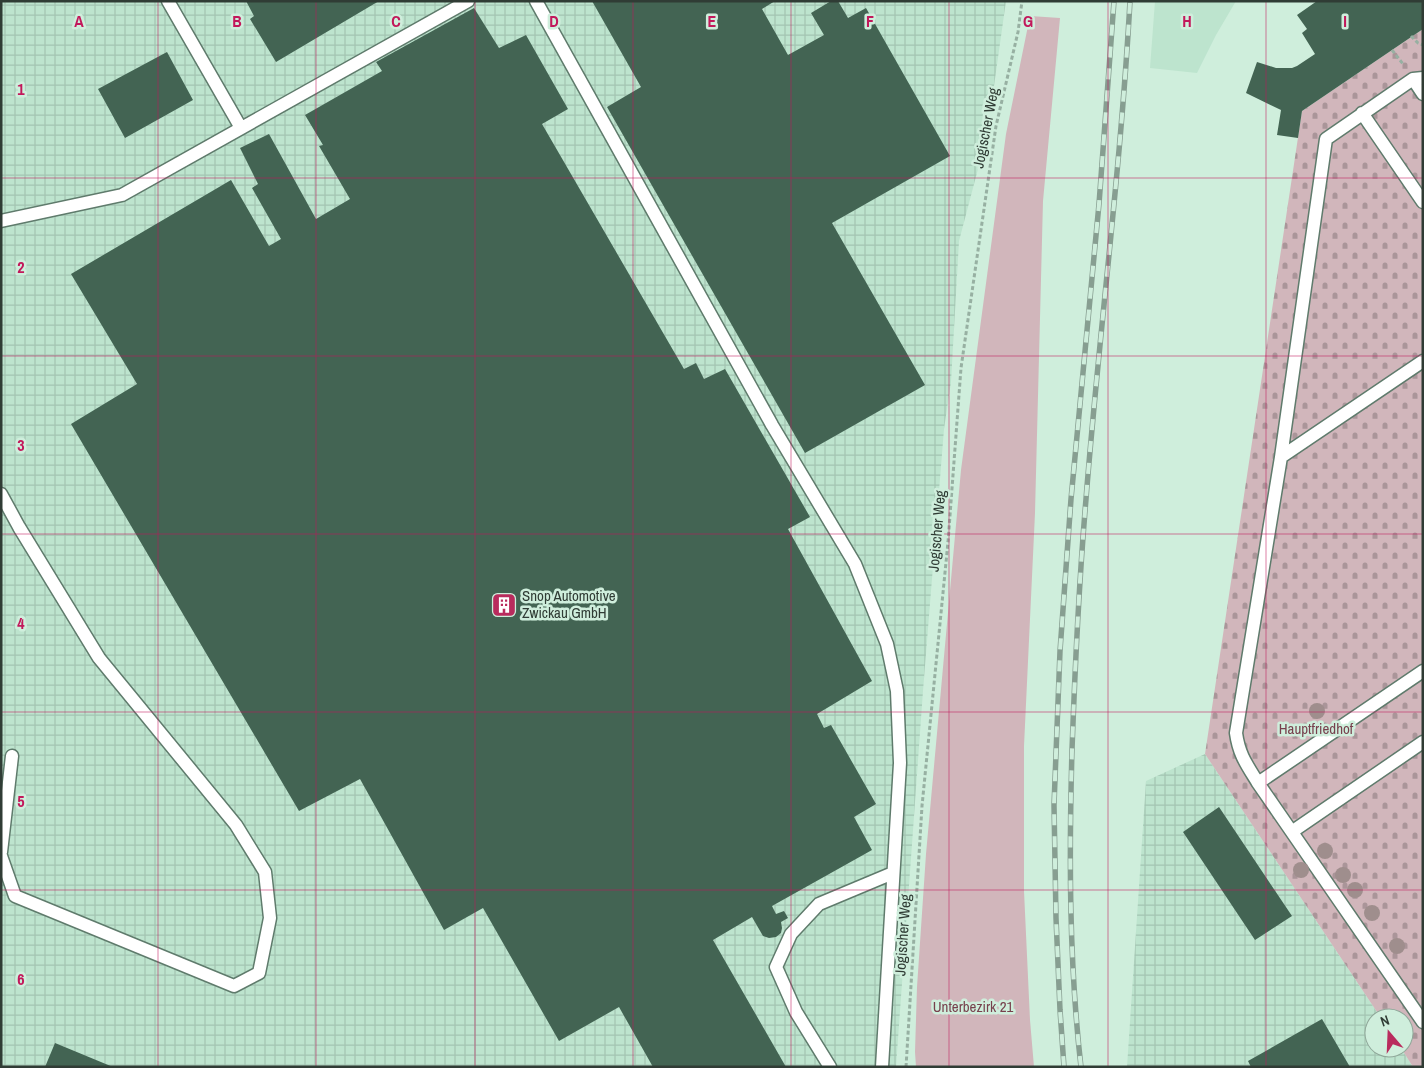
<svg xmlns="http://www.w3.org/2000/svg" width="1424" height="1068" viewBox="0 0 1424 1068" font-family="'Archivo Narrow',sans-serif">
	<defs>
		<pattern id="industrial-grid" width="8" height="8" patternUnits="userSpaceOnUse" patternTransform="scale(1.25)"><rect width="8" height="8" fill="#bde4ce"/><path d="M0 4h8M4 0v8" fill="none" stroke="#a3c4b2"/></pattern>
		<pattern id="cemetery-stones" width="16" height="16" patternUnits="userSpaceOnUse" patternTransform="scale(1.25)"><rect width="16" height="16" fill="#d1b6bb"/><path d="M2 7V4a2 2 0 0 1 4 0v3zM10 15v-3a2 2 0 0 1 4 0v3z" fill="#aa9599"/></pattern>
	</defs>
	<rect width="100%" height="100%" fill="#cfeedc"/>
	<path fill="#bde4ce" d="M1155 1H1236L1216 35 1197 73 1150 68Z"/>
	<path fill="url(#industrial-grid)" d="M1 1H1006L994 86 978 169 959 241 951 382 944 429 923 691 896 1067H1Z
		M1205 754 1381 1018H1374V1048H1401L1413 1067H1127L1146 781Z"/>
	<path fill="url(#cemetery-stones)" d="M1423 29V1067H1413L1401 1048H1404V1018H1381L1205 754 1302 111Z"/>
	<path fill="#d1b6bb" d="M1030 16 1060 18 1043 201 1035 513 1024 746V891L1030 1020 1034 1067H916L915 1052 917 987 926 854 961 470 1006 134Z"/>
	<path fill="#436453" d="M246 1H379L276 62 250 19 254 16Z
		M592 1H775L762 9 788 55 824 35 811 13 831 1H838L848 18 866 8 950 156 832 223 925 385 805 453 607 107 641 87Z
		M1317 1H1423V29L1302 111 1298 138 1277 135 1281 110 1246 93 1257 62 1276 68H1292L1297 66 1315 54 1302 33 1307 29 1297 15Z
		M474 8 499 48 526 35 568 109 542 124 684 369 696 363 704 379 725 369 810 517 788 529 872 681 817 714 824 728 831 725 876 804 854 817 872 850 772 906 776 914 784 911 788 918 781 922 782 928 781 933 776 937 769 938 763 936 752 917 713 940 786 1067H653L619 1007 559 1041 483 908 444 930 360 779 299 811 71 424 137 384 71 274 231 180 269 246 281 239 252 188 258 184 240 148 269 134 316 219 350 199 319 146 323 145 305 115 382 71 376 62Z
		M167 52 193 100 125 138 98 89Z
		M1219 807 1292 916 1255 940 1183 832Z
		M1322 1019 1350 1067H1251L1248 1061Z
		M55 1043 113 1067H45Z"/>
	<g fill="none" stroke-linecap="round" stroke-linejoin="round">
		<defs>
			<path id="lane" d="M168 1 241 128
				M536 1 772 425 855 564 887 644 897 691 900 763 882 1067
				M1423 78 1413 79 1326 139 1281 457 1236 733C1239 755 1247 765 1258 783L1423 1022
				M1413 79 1423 94
				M1362 113 1423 202
				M1 221 122 195 468 1
				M1281 457 1423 361
				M1 494 19 527 99 658 236 825 265 872 270 918 259 973 234 986 15 896 1 856
				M1258 783 1423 671
				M1293 831 1423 742
				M1 852 12 756
				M830 1067 796 1012 776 967 791 934 819 904 893 873"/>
		</defs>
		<use href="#lane" stroke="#5f7b6c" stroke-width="15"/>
		<path stroke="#97b0a2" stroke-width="3" stroke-dasharray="4 2.5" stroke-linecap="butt" d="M1411 36 1418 43 1423 45
			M1392 50 1403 64
			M906 1067 922 806 948 542 961 368 996 126 1018 32 1022 1"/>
		<use href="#lane" stroke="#fff" stroke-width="12"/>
		<defs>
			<path id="rail" d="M1064 1067 1060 1010 1056 918 1054 805 1060 651 1071 499 1099 204 1114 1
				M1081 1067C1069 962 1069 856 1072 750 1075 666 1079 582 1086 499 1099 333 1121 167 1130 1"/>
		</defs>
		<use href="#rail" stroke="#879e91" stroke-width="5.5"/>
		<use href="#rail" stroke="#cfeedc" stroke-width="4" stroke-dasharray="11" stroke-linecap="butt"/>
	</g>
	<g fill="#9f8e8d">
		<circle cx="1317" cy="711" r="8"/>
		<circle cx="1325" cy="851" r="8"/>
		<circle cx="1301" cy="870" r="8"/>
		<circle cx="1343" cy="875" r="8"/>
		<circle cx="1355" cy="890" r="8"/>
		<circle cx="1372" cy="913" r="8"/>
		<circle cx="1397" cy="946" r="8"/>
	</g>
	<path fill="none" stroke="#c2185b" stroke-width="1" stroke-opacity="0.55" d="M158 1V1067M316 1V1067M475 1V1067M633 1V1067M791 1V1067M949 1V1067M1108 1V1067M1266 1V1067M1 178H1423M1 356H1423M1 534H1423M1 712H1423M1 890H1423"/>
	<defs>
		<symbol id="building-square" viewBox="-11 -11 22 22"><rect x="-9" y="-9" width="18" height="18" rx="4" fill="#b92b5d" stroke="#cfeedc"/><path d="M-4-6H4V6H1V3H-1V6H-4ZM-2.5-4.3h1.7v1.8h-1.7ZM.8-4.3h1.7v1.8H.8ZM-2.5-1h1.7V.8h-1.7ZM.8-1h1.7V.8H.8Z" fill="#fff"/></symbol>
	</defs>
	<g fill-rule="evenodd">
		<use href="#building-square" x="490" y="591" width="28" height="28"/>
	</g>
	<g text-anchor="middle" stroke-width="5" stroke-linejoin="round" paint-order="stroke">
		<g font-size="15" fill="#303c35" stroke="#cfeedc">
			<text transform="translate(986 128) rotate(-79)" y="5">Jogischer Weg</text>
			<text transform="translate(937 531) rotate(-85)" y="5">Jogischer Weg</text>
			<text transform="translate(903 935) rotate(-86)" y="5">Jogischer Weg</text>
		</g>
		<g font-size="15" fill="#303c35" stroke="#cfeedc" text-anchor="start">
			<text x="522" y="601">Snop Automotive<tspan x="522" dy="17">Zwickau GmbH</tspan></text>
		</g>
		<g font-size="15" fill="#77404d" stroke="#cfeedc">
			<text x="1316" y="734">Hauptfriedhof</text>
			<text x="973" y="1012">Unterbezirk 21</text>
		</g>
	</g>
	<g font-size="16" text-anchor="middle" font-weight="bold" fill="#c2185b" stroke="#cfeedc" stroke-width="5" stroke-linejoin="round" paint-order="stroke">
		<text x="79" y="27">A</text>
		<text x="237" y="27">B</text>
		<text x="396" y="27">C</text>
		<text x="554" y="27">D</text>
		<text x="712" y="27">E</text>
		<text x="870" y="27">F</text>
		<text x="1028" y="27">G</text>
		<text x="1187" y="27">H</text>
		<text x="1345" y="27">I</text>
		<text x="21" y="95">1</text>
		<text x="21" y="273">2</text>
		<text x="21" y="451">3</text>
		<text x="21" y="629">4</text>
		<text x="21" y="807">5</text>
		<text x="21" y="985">6</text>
	</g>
	<rect width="1424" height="1068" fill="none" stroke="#303c35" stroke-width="5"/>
	<g transform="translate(1389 1033) rotate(341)"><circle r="24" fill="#cfeedc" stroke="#8fa799"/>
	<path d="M0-4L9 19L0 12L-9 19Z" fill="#b92b5d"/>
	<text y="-8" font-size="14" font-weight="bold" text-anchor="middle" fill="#303c35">N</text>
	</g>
</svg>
